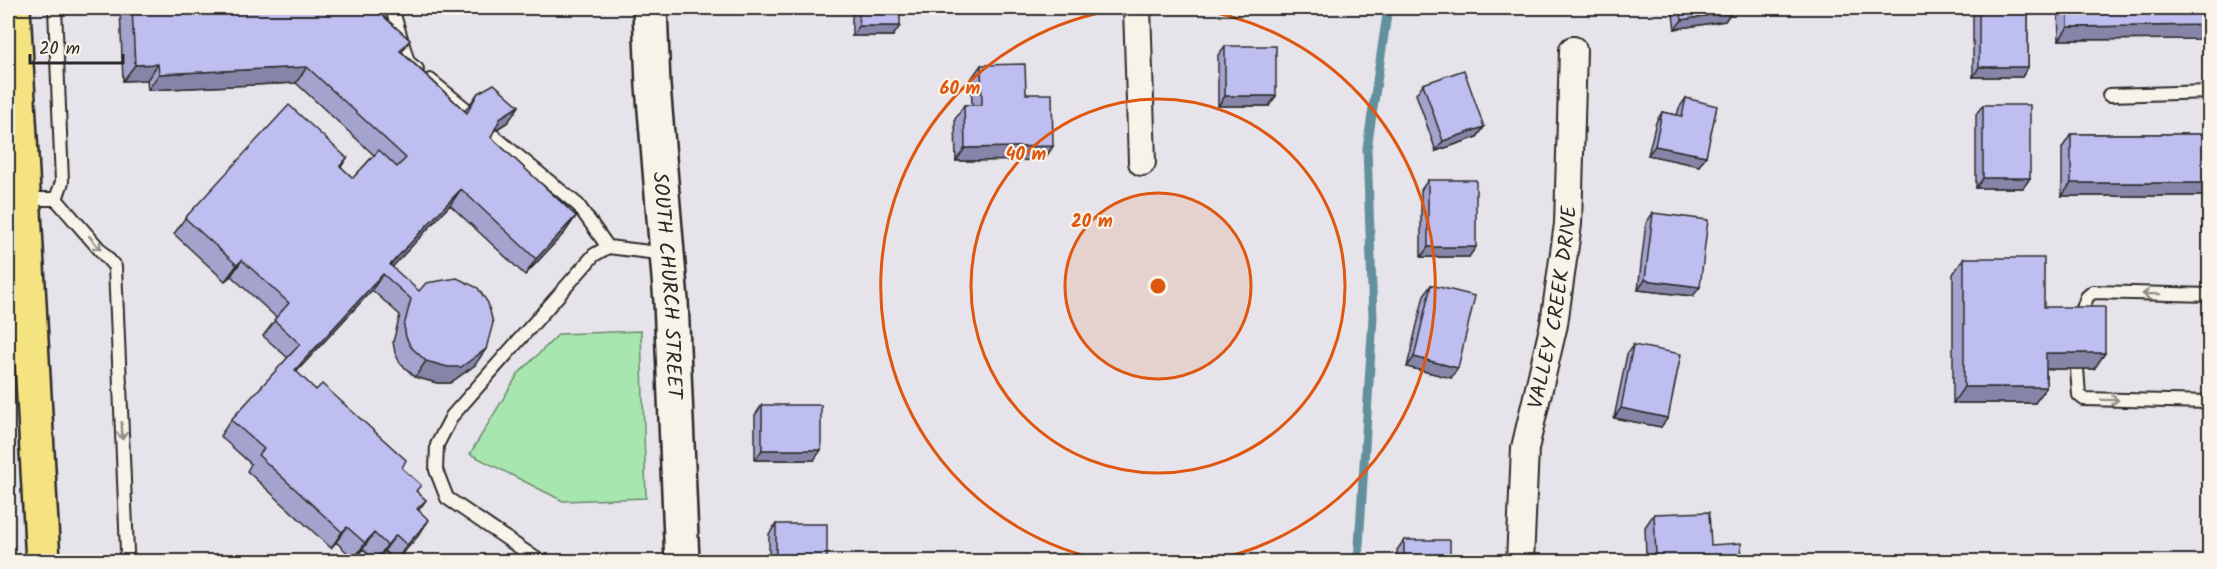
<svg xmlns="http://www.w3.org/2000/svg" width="2217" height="569" viewBox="0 0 2217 569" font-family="Kalam,sans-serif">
	<rect width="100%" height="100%" fill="#e6e3ea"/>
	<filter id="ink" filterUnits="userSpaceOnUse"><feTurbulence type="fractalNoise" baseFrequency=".0167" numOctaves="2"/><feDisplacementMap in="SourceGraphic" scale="12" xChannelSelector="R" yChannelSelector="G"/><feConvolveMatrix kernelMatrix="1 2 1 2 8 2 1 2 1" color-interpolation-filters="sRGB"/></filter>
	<g filter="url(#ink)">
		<path fill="#a7e7af" stroke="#69896d" stroke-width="1.5" d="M641 331 646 498 563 501 470 454 518 374 559 334Z"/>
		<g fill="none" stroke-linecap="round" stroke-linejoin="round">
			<path stroke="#62909c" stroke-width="9" d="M1358 562 1373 317 1367 148 1388 8"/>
			<defs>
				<path id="lane" d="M55 8 62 182 56 199
					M392 8 408 62 417 69
					M430 80 466 109
					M2109 95 2210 92
					M490 133 578 205 608 247
					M25 199H56L115 267 127 551 124 562
					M2079 320 2087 297 2093 292 2210 295
					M2077 369 2079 395 2084 399 2210 402
					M541 562 447 498 436 470 437 445 452 416 594 255 608 247 666 254"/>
				<g id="street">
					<path d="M1137 8 1142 162"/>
					<path id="s1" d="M1520 562 1525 448 1554 324 1568 224 1573 50"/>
				</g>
				<g id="secondary">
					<path id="s2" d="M650 8 653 86 671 301 682 562"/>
				</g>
				<path id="primary" d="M13 8 43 562"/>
			</defs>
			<use href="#lane" stroke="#2b2b2b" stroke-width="16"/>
			<use href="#street" stroke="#2b2b2b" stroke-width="30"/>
			<use href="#secondary" stroke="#2b2b2b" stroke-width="38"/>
			<use href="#primary" stroke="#2b2b2b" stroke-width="38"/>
			<use href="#lane" stroke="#f7f3e8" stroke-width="12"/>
			<use href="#street" stroke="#f7f3e8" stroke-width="26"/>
			<use href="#secondary" stroke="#f7f3e8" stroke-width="33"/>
			<use href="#primary" stroke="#f5e382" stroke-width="33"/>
		</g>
		<path fill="#a4a3ce" stroke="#2b2b2b" stroke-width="1.5" d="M120 8H374L410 40 402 52 465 111 478 93 519 106 508 122 494 131 491 137 576 216 565 232 525 275 450 205 392 267 475 365 450 383H437L415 377 400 363 395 353 393 342 400 315 372 290 296 372 402 468 417 492 426 500 419 510 418 536 396 561 384 551 376 561 363 549 354 559 336 542 331 548 247 471 251 464 220 436 231 420 288 358 263 336 277 318 231 276 225 281 174 234 185 218 347 158 341 167 353 178 374 155 296 83 148 90 147 80 123 81Z
			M852 8H900L893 36H852Z
			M1672 8H1731L1732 11 1725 21 1675 29Z
			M1973 8H2028V67L2022 77H1973Z
			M2058 8H2208V25L2199 39 2059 40Z
			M1225 46 1269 106H1218V55Z
			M981 65 1026 94 1053 146 1044 160 956 161 955 119 964 105H972L971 79Z
			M1423 84 1484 127 1477 137 1436 151 1416 94Z
			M1686 98 1706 156 1699 166 1648 155 1656 122 1662 112 1677 115 1679 108Z
			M1983 105 2030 178 2023 188H1976V114Z
			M2071 134H2210V187L2203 196H2062V148Z
			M1428 180 1469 257H1421V190Z
			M1653 213 1693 296 1638 290 1646 223Z
			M1964 258 2044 307 2105 353 2094 369H2046V387L2035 403H1953V274Z
			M1431 285 1458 368 1451 378 1407 367 1424 295Z
			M1633 345 1661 427 1614 418 1627 354Z
			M762 405 814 460H755V415Z
			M1654 514 1711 545 1742 561H1620L1624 556 1646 555 1645 527Z
			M776 524 827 561H769V534Z
			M1404 540 1450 561H1397V550Z"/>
		<path fill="#8685a8" stroke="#2b2b2b" stroke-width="1.5" d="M1732 11 1725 21 1675 29 1682 20Z
			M2208 25 2199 39 2059 40 2068 27Z
			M859 26H900L893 36H852Z
			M158 64 147 80 123 81 135 65Z
			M307 67 296 83 148 90 159 74Z
			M1979 67H2028L2022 77H1973Z
			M1225 96H1276L1269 106H1218Z
			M519 106 508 122 490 133 501 117Z
			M1484 127 1477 137 1436 151 1443 141Z
			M1053 146 1044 160 956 161 965 148Z
			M1655 146 1706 156 1699 166 1648 155Z
			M1983 178H2030L2023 188H1976Z
			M2071 183H2210V187L2203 196H2062Z
			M461 189 450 205 385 275 390 265Z
			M576 216 565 232 525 275 536 259Z
			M1428 247H1476L1469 257H1421Z
			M242 260 231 276 225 281 237 265Z
			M383 274 372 290 283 386 295 370Z
			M1645 280 1700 287 1693 296 1638 290Z
			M486 349 475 365 450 383H437L415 377 426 361Z
			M2046 353H2105L2094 369H2035Z
			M1414 357 1458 368 1451 378 1407 367Z
			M1964 387H2046L2035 403H1953Z
			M1621 408 1668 418 1661 427 1614 418Z
			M762 450H821L814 460H755Z
			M429 520 418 536 396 561 407 545Z
			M347 527 336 542 331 548 342 532Z
			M374 533 363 549 354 559 365 543Z
			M396 535 384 551 376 561 387 545Z"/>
		<path fill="#bfbef0" stroke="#2b2b2b" stroke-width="1.5" d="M132 8H374L410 40 400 51 467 113 478 93 494 84 519 106 501 117 491 137 576 216 536 259 461 189 390 265 419 291 426 283 457 278 478 288 488 303 493 323 486 349 461 367H448L426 361 411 347 406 337 404 326 411 299 383 274 295 370 316 390 322 384 406 460 402 468 421 485 416 491 426 500 417 509 429 520 407 545 396 535 387 545 374 533 365 543 347 527 342 532 258 455 264 449 231 420 300 344 274 320 289 303 242 260 237 265 185 218 289 105 347 158 340 166 353 178 379 150 397 167 406 158 307 67 159 74 158 64 135 65Z
			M859 8H900V26H859Z
			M1680 8H1731L1732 11 1682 20Z
			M1979 8H2028V67H1979Z
			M2068 8H2208V25L2068 27Z
			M1225 46H1276V96H1225Z
			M1025 64 1026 94H1052L1053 146 965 148 964 105H982L981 65Z
			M1464 70 1484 127 1443 141 1423 84Z
			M1686 98 1717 106 1706 156 1655 146 1662 112 1682 116Z
			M1983 105H2030V178H1983Z
			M2071 134H2210V183H2071Z
			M1428 180H1476V247H1428Z
			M1653 213 1708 220 1700 287 1645 280Z
			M1964 258H2044V307H2105V353H2046V387H1964Z
			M1431 285 1475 296 1458 368 1414 357Z
			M1633 345 1681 354 1668 418 1621 408Z
			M762 405H821V450H762Z
			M1709 512 1711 545 1741 543 1742 561H1624V556L1656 555 1654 514Z
			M776 524H827V561H776Z
			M1404 540H1450V561H1404Z"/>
		<defs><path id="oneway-shaft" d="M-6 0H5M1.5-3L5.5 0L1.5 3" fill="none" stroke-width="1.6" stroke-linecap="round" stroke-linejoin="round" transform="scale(1.5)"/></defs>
		<g stroke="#918f8a">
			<use href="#oneway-shaft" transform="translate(95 243) rotate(50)"/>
			<use href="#oneway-shaft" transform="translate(2151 294) rotate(-179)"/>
			<use href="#oneway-shaft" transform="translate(2110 400) rotate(1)"/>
			<use href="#oneway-shaft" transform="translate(122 431) rotate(88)"/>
		</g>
	</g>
	<circle cx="1158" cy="286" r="93" fill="#df570e" fill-opacity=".12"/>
	<g fill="none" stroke="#df570e" stroke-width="3">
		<circle cx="1158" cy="286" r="93"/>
		<circle cx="1158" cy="286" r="187"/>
		<path d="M1107 561A280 280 0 0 1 1129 8M1187 8A280 280 0 0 1 1209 561"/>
	</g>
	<g text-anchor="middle" stroke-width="4.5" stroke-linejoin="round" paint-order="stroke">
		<g font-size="21" fill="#2b2b2b" stroke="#f7f3e8">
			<text dy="7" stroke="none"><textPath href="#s2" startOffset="278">SOUTH CHURCH STREET</textPath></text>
			<text dy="7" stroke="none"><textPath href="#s1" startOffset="258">VALLEY CREEK DRIVE</textPath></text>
		</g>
	</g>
	<circle cx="1158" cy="286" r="9" fill="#df570e" stroke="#f7f3e8" stroke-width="3"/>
	<g font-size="18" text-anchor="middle" font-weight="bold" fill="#df570e" stroke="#f7f3e8" stroke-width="4.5" stroke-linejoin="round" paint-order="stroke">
		<text x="960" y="94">60 m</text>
		<text x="1026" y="160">40 m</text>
		<text x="1092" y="227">20 m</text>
	</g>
	<rect width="2217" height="569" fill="none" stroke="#f7f3e8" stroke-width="30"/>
	<rect x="15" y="15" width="2187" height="539" fill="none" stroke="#2b2b2b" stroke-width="2" filter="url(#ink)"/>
	<path d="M30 54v9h93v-9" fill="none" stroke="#2b2b2b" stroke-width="3"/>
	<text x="39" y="54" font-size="18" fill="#2b2b2b" stroke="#f7f3e8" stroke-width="4.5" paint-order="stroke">20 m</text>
</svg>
